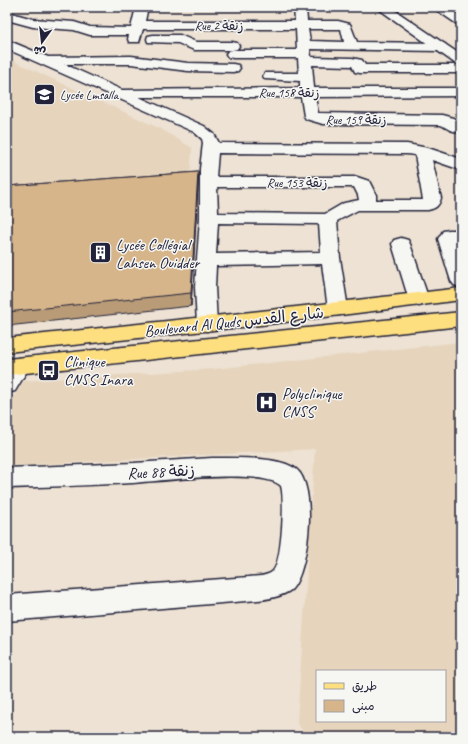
<svg xmlns="http://www.w3.org/2000/svg" width="468" height="744" viewBox="0 0 468 744" font-family="Caveat,'Playpen Sans Arabic',sans-serif">
	<rect width="100%" height="100%" fill="#ede2d3"/>
	<filter id="ink" filterUnits="userSpaceOnUse"><feTurbulence type="fractalNoise" baseFrequency=".025" numOctaves="2"/><feDisplacementMap in="SourceGraphic" scale="8" xChannelSelector="R" yChannelSelector="G"/><feConvolveMatrix kernelMatrix="1 2 1 2 8 2 1 2 1" color-interpolation-filters="sRGB"/></filter>
	<g filter="url(#ink)">
		<path fill="#e6d4bd" fill-rule="evenodd" d="M7 58 161 129 192 148 190 181 7 194Z
			M461 342V737H307L297 723 315 449 7 466V406L24 381 214 369ZM317 671H445V721H317Z"/>
		<g fill="none" stroke-linecap="round" stroke-linejoin="round">
			<defs>
				<path id="street" d="M136 7H148L145 21H295L294 7H306L307 21H338L350 24 357 42 440 43 445 44 447 47 445 50 440 51 310 49 311 57 352 58 362 60 365 65H461V73H360L355 72 352 66 312 65 314 88H461V96L315 97 318 113 442 115 453 118 461 123V133L450 130 441 125 323 124 306 119 304 116 301 97H139L204 126 214 134 219 143 407 144 428 148 461 159V170L432 160 441 198C439 206 436 208 428 210H358L337 221 340 258 348 309 345 314 338 315 331 314 328 309 322 264 216 266 215 287 217 324 214 329 207 331 200 329 197 324 195 287 200 218V169L203 143 202 139 194 132 7 49V40L48 57 131 56 188 63 233 64 238 65 240 68 238 71 233 72 188 71 131 64H64L122 90 300 88V81L265 79 263 76 265 73H299L298 58H233L228 57 226 54 228 51 233 50H297L296 29H143L139 42H129L128 39 129 35H90L74 30 33 27 7 20 8 12 33 19 74 22 90 27 131 28ZM308 29H341L344 42 310 41ZM218 153 407 154 415 155 423 200H376V195L369 181 357 177H216ZM217 187H354L358 195 359 200 344 203 325 214 218 213ZM218 223 319 224 321 252 216 254Z
					M432 7H446L461 16V25L457 24Z
					M153 35H180L196 42H232L237 43 239 46 237 49 232 50H194L178 43 148 42 147 39 148 36Z
					M449 230H461V240H457L461 253V287L454 285 451 281 438 239 443 231Z
					M401 238 408 240 410 244 429 300 426 304 419 306 412 304 409 300 392 244 394 240Z
					M19 358 27 361 30 366 15 391 7 393V367L11 361Z
					M212 458C234 458 278 456 296 469 318 486 309 570 292 589 284 596 268 599 258 600L7 621V595L249 577C256 576 267 577 273 571 282 561 285 500 281 486 264 468 160 481 133 483 91 485 49 487 7 488V468L134 463Z"/>
				<path id="secondary" d="M376 7H390L461 55V65L456 64Z"/>
				<path id="primary" d="M461 288V300L261 325 7 352V338L261 311Z
					M461 312V326L7 375V359Z"/>
			</defs>
			<use href="#street" stroke="#22223b" stroke-width="3"/>
			<use href="#secondary" stroke="#22223b" stroke-width="3"/>
			<use href="#primary" stroke="#22223b" stroke-width="3"/>
			<use href="#street" fill="#f6f6f2" fill-rule="evenodd"/>
			<use href="#secondary" fill="#f6f6f2" fill-rule="evenodd"/>
			<use href="#primary" fill="#fedf80" fill-rule="evenodd"/>
		</g>
		<path fill="#b99c77" stroke="#22223b" d="M198 172V185L191 306 7 326V186Z"/>
		<path fill="#967f61" stroke="#22223b" d="M198 172V185L191 306V293Z"/>
		<path fill="#d7b58a" stroke="#22223b" d="M198 172 191 293 7 312V186Z"/>
	</g>
	<defs>
		<symbol id="school-square" viewBox="-11 -11 22 22"><rect x="-9" y="-9" width="18" height="18" rx="4" fill="#22223b" stroke="#f6f6f2"/><path d="M0-5L7-2L0 1L-7-2ZM-4 1L0 2.5L4 1V4Q0 6-4 4Z" fill="#fff"/></symbol>
		<symbol id="building-square" viewBox="-11 -11 22 22"><rect x="-9" y="-9" width="18" height="18" rx="4" fill="#22223b" stroke="#f6f6f2"/><path d="M-4-6H4V6H1V3H-1V6H-4ZM-2.5-4.3h1.7v1.8h-1.7ZM.8-4.3h1.7v1.8H.8ZM-2.5-1h1.7V.8h-1.7ZM.8-1h1.7V.8H.8Z" fill="#fff"/></symbol>
		<symbol id="bus-square" viewBox="-11 -11 22 22"><rect x="-9" y="-9" width="18" height="18" rx="4" fill="#22223b" stroke="#f6f6f2"/><path d="M-5-6H5V4H4V6H2V4H-2V6H-4V4H-5ZM-3.5-4V0h7V-4ZM-3.5 1.2v1.5H-2V1.2ZM2 1.2v1.5H3.5V1.2Z" fill="#fff"/></symbol>
		<symbol id="hospital-square" viewBox="-11 -11 22 22"><rect x="-9" y="-9" width="18" height="18" rx="4" fill="#22223b" stroke="#f6f6f2"/><path d="M-5-5h3v3.5h4V-5h3V5h-3V1.5h-4V5h-3Z" fill="#fff"/></symbol>
	</defs>
	<g fill-rule="evenodd">
		<use href="#school-square" x="32" y="82" width="25" height="25"/>
		<use href="#building-square" x="88" y="240" width="25" height="25"/>
		<use href="#bus-square" x="36" y="358" width="25" height="25"/>
		<use href="#hospital-square" x="254" y="390" width="25" height="25"/>
	</g>
	<g text-anchor="middle" stroke-width="3" stroke-linejoin="round" paint-order="stroke">
		<g font-size="13" fill="#22223b" stroke="#f6f6f2">
			<text x="219" y="30">Rue 2 زنقة</text>
			<text x="289" y="97">Rue 158 زنقة</text>
			<text x="356" y="124">Rue 159 زنقة</text>
			<text x="297" y="187">Rue 153 زنقة</text>
		</g>
		<g font-size="13" fill="#22223b" stroke="#f6f6f2" text-anchor="start">
			<text x="60" y="99">Lycée Lmsalla</text>
		</g>
		<g font-size="16" fill="#22223b" stroke="#f6f6f2" text-anchor="start">
			<text x="116" y="250">Lycée Collégial<tspan x="116" dy="18">Lahsen Ouidder</tspan></text>
			<text x="64" y="367">Clinique<tspan x="64" dy="18">CNSS Inara</tspan></text>
			<text x="282" y="399">Polyclinique<tspan x="282" dy="18">CNSS</tspan></text>
		</g>
		<g font-size="16" fill="#22223b" stroke="#f6f6f2">
			<text transform="translate(234 321) rotate(-6)" y="6">Boulevard Al Quds شارع القدس</text>
			<text transform="translate(161 471) rotate(-3)" y="6">Rue 88 زنقة</text>
		</g>
	</g>
	<rect width="468" height="744" fill="none" stroke="#f6f6f2" stroke-width="24"/>
	<rect x="12" y="12" width="444" height="720" fill="none" stroke="#22223b" stroke-width="1.5" filter="url(#ink)"/>
	<rect x="316" y="670" width="130" height="52" fill="#f6f6f2" stroke="#a1a1a9"/>
	<rect x="324" y="683" width="20" height="6" fill="#fedf80" stroke="#a1a1a9"/>
	<text x="352" y="690" font-size="12" fill="#22223b">طريق</text>
	<rect x="324" y="700" width="20" height="12" fill="#d7b58a" stroke="#a1a1a9"/>
	<text x="352" y="710" font-size="12" fill="#22223b">مبنى</text>
	<g transform="translate(42 42) rotate(195)" stroke="#f6f6f2" stroke-width="3" paint-order="stroke">
	<path d="M0-3L7 15L0 10L-7 15Z" fill="#22223b"/>
	<text y="-6" font-size="11" font-weight="bold" text-anchor="middle" fill="#22223b">ش</text>
	</g>
</svg>
